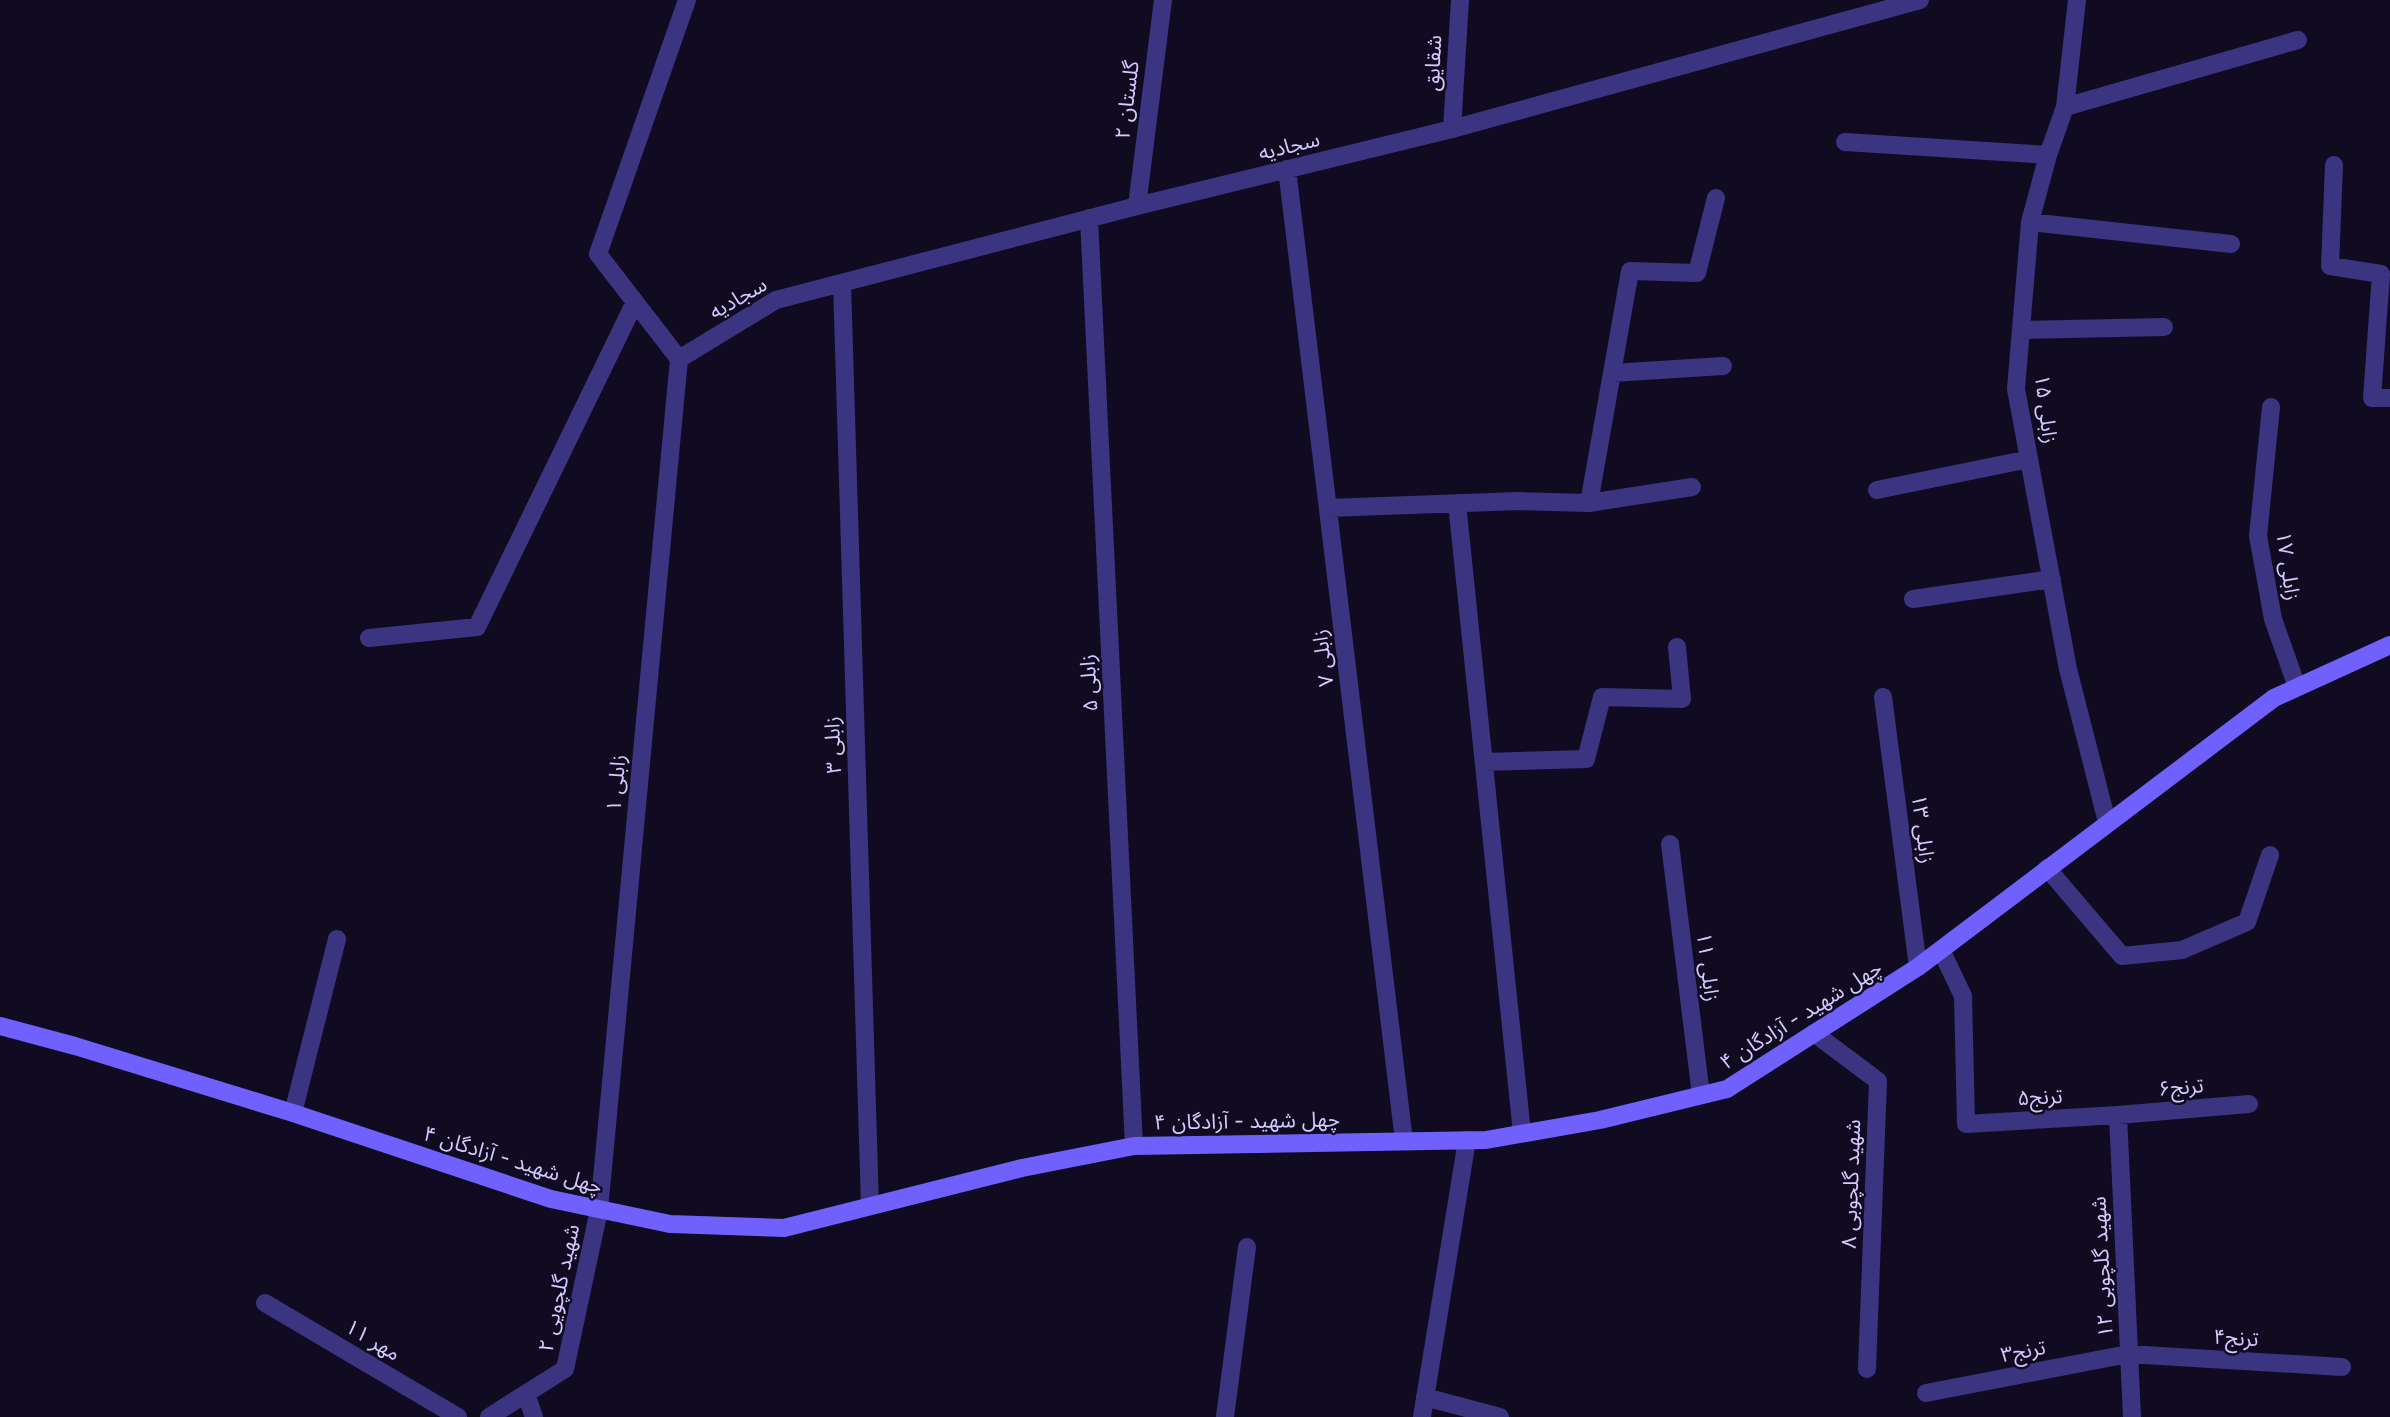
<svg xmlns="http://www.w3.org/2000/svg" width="2390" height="1417" viewBox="0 0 2390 1417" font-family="Inter,'Noto Sans Arabic',sans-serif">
	<rect width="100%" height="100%" fill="#100b20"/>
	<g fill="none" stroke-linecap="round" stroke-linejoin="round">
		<path stroke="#3c3481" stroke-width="18" d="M2077 0 2065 107 2048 155 2030 222 2016 389 2068 669 2107 822
			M2065 107 2298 40
			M1452 129 1460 0
			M1845 142 2048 155
			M2334 165 2330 266 2381 274 2372 398H2390
			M1287 169 1404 1141
			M1137 206 1163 0
			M1089 218 1134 1146
			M2030 222 2231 244
			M842 283 870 1206
			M2021 330 2164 327
			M679 359 776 300 1137 206 1452 129 1920 0
			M679 359 598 254 687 0
			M1612 373 1723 366
			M2271 407 2258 536 2273 619 2297 687
			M1877 490 2029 459
			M1457 503 1522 1133
			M1589 503 1630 271 1697 273 1716 198
			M1328 508 1519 501 1589 503 1692 487
			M1913 599 2052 579
			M369 638 477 627 635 302
			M1883 697 1918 967
			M1484 762 1586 759 1602 697 1682 699 1677 647
			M1670 844 1701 1095
			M2047 868 2122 956 2182 950 2247 922 2270 855
			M1941 950 1963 996 1966 1124 2118 1115 2249 1104
			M1814 1033 1878 1081 1867 1369
			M293 1113 337 939
			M2118 1115 2132 1417
			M265 1303 458 1417
			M1926 1393 2128 1354 2342 1367
			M526 1394 534 1417
			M1425 1397 1500 1417
			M489 1417 565 1369 599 1210 679 359
			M1225 1417 1247 1247
			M1422 1417 1467 1140"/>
		<path stroke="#7061ff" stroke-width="18" d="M0 1026 75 1046 293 1113 551 1199 670 1224 784 1228 1022 1168 1134 1146 1486 1140 1600 1120 1727 1089 1918 967 2274 698 2390 645"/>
	</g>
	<g text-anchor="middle" stroke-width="5" stroke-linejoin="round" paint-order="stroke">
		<g font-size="21" fill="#d4caff" stroke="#100b20">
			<text transform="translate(1433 63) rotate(-87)" y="7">شقایق</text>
			<text transform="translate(1127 100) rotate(-83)" y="7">گلستان ۲</text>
			<text transform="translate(1289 146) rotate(-14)" y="7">سجادیه</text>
			<text transform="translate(738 298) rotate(-30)" y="7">سجادیه</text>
			<text transform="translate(2046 409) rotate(83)" y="7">زابلی ۱۵</text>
			<text transform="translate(2288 566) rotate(82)" y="7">زابلی ۱۷</text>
			<text transform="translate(1323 658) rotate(-97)" y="7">زابلی ۷</text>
			<text transform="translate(1089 683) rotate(-93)" y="7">زابلی ۵</text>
			<text transform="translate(833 745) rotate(-92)" y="7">زابلی ۳</text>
			<text transform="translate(616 783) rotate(-85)" y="7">زابلی ۱</text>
			<text transform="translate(1923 829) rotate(83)" y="7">زابلی ۱۳</text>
			<text transform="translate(1708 967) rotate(83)" y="7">زابلی ۱۱</text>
			<text transform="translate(1801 1015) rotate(-32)" y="7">چهل شهید - آزادگان ۴</text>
			<text transform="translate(2181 1087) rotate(-5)" y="7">ترنج۶</text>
			<text transform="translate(2040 1097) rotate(-3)" y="7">ترنج۵</text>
			<text transform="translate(1247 1121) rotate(-1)" y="7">چهل شهید - آزادگان ۴</text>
			<text transform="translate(513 1160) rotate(17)" y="7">چهل شهید - آزادگان ۴</text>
			<text transform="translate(1851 1184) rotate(-88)" y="7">شهید گلچوبی ۸</text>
			<text transform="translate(2102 1267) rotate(-93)" y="7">شهید گلچوبی ۱۲</text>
			<text transform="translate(559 1288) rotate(-78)" y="7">شهید گلچویی ۲</text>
			<text transform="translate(2236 1338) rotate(3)" y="7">ترنج۴</text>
			<text transform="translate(373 1340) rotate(31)" y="7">مهر ۱۱</text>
			<text transform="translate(2023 1351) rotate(-11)" y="7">ترنج۳</text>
		</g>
	</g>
</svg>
